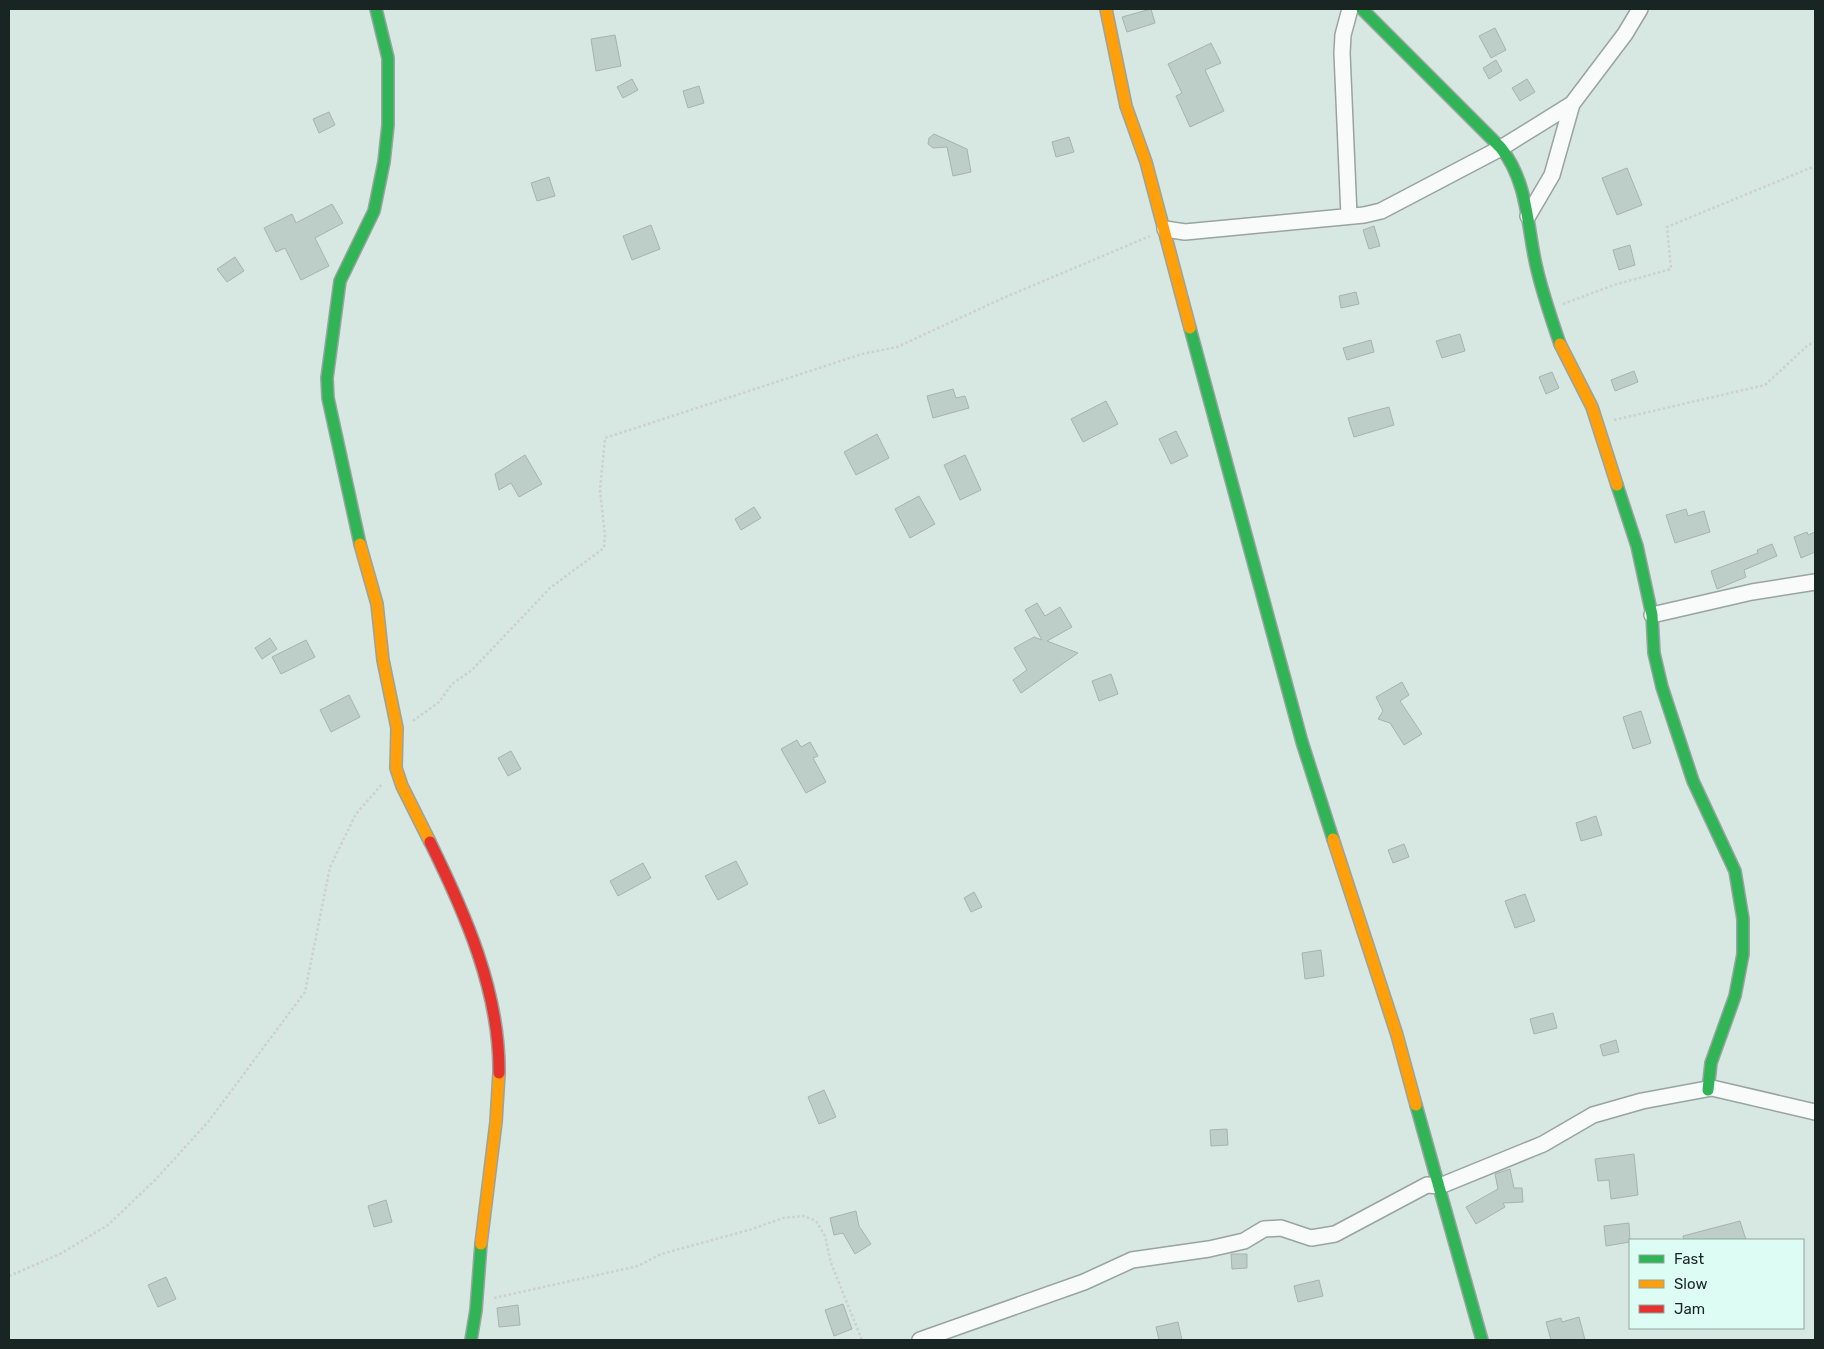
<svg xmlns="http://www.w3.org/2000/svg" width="1824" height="1349" viewBox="0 0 1824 1349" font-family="Rubik,sans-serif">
	<rect width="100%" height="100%" fill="#d7e7e2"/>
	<path fill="#bdcec9" stroke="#a6b3af" d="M1151 9 1155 23 1127 32 1122 17Z
		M1495 28 1506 50 1491 58 1479 36Z
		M615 35 621 66 596 71 591 39Z
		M1211 43 1221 63 1205 70 1224 111 1190 127 1176 96 1182 93 1168 64Z
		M1496 60 1502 71 1489 79 1483 68Z
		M632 79 638 90 623 98 617 87Z
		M1527 79 1535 92 1520 101 1512 88Z
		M699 86 704 103 688 108 683 91Z
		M329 112 335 125 319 133 313 119Z
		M934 134 967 149 971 172 953 176 947 147 933 148 928 144 929 138Z
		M1069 137 1074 152 1056 157 1052 142Z
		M1627 168 1642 205 1617 215 1602 178Z
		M549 177 555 196 537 201 531 183Z
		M332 204 343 223 315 238 329 266 301 280 285 248 276 252 264 228 292 214 296 223Z
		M651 225 660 249 632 260 623 236Z
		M1374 226 1380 246 1369 249 1363 230Z
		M1630 245 1635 265 1619 270 1613 250Z
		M235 257 244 271 227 282 217 269Z
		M1356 292 1359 304 1341 308 1339 296Z
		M1460 334 1465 351 1442 358 1436 341Z
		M1371 340 1374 352 1347 360 1343 348Z
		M1634 371 1638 382 1615 391 1611 380Z
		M1552 372 1559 388 1546 394 1539 377Z
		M953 389 956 398 965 396 969 408 933 418 927 396Z
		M1106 401 1118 424 1083 442 1071 419Z
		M1389 407 1394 425 1354 437 1348 418Z
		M1176 431 1188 456 1171 464 1159 439Z
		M877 434 889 458 856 475 844 452Z
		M525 455 542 484 519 497 511 483 499 490 495 474Z
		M965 455 981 490 960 500 944 465Z
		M919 496 935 524 910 538 895 509Z
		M754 507 761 518 741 530 735 519Z
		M1686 509 1688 516 1704 511 1710 532 1675 543 1666 515Z
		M1807 532 1808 535 1815 532V552L1801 558 1794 537Z
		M1772 544 1777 556 1744 570 1746 577 1717 589 1711 571 1758 553 1757 550Z
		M1037 603 1045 616 1060 607 1072 627 1047 641 1078 653 1021 693 1013 680 1027 670 1014 648 1034 637 1042 640 1025 610Z
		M270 638 277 649 262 659 255 648Z
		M306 640 315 657 281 674 272 657Z
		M1111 674 1118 694 1099 701 1092 681Z
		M1402 682 1409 695 1400 701 1422 734 1404 745 1390 723 1378 719 1383 711 1376 697Z
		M349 695 360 717 331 732 320 710Z
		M1641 711 1651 743 1633 749 1623 717Z
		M797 740 801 747 810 742 818 756 813 758 826 782 806 793 781 749Z
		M511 751 521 769 508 776 498 758Z
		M1596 816 1602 835 1581 841 1576 823Z
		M1404 844 1409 857 1393 863 1388 850Z
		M736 861 748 884 718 900 705 876Z
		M643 863 651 878 618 896 610 881Z
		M974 892 982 907 971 912 964 898Z
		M1525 894 1535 921 1515 928 1505 901Z
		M1321 950 1324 976 1305 979 1302 953Z
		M1553 1013 1557 1028 1534 1034 1530 1019Z
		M1616 1040 1619 1052 1603 1056 1600 1045Z
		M824 1090 836 1117 819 1124 808 1097Z
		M1227 1129 1228 1145 1211 1146 1210 1130Z
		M1634 1154 1638 1195 1611 1199 1609 1180 1598 1181 1595 1159Z
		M1510 1169 1514 1188H1522L1523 1202 1503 1203 1505 1207 1476 1224 1466 1207 1498 1189 1495 1174Z
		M386 1200 392 1222 374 1227 368 1206Z
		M856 1211 859 1226 871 1244 855 1254 843 1233 834 1235 830 1218Z
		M1740 1221 1746 1240H1684L1683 1236Z
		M1629 1223 1630 1242 1606 1246 1604 1226Z
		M1231 1254H1247V1268L1232 1269Z
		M166 1277 176 1299 158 1307 148 1285Z
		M1319 1280 1323 1296 1298 1302 1294 1286Z
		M843 1304 852 1329 834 1336 825 1310Z
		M518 1305 520 1325 499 1327 497 1308Z
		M1579 1317 1585 1340H1551L1546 1322 1561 1318 1562 1322Z
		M1178 1322 1182 1340H1159L1156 1327Z"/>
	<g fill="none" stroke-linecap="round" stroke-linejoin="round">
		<defs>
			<path id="street" d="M1349 216 1342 53 1343 35 1350 9
				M1528 216 1552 175 1572 104 1625 34 1640 9
				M1165 229 1185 232 1364 215 1381 211 1501 148 1572 104
				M1652 615 1752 592 1815 582
				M920 1340 1084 1282 1132 1260 1209 1249 1244 1241 1264 1229 1281 1228 1311 1238 1335 1234 1427 1185 1440 1186 1543 1144 1593 1115 1642 1101 1712 1088 1815 1112"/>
			<path id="fast" d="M1362 9 1501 148C1528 182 1527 225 1536 265 1542 292 1551 318 1560 344
				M1190 328 1302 742 1333 839
				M1617 485 1637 546 1652 615 1654 653 1662 687 1693 781 1735 871 1743 919V954L1735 996 1711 1063 1708 1090
				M360 544 328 398 327 378 340 281 374 211 384 162 388 125V58L376 9
				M1416 1105 1482 1340
				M471 1340 476 1310 481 1244"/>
			<path id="slow" d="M1106 9 1126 106 1146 162 1190 328
				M1560 344 1592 407 1617 485
				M360 544 377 604 383 660 397 728 396 768 402 786 430 842
				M1333 839 1397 1035 1416 1105
				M481 1244 496 1122 499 1073"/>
			<path id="jam" d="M430 842C465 913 500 992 499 1073"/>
		</defs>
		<use href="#street" stroke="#98a4a1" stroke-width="18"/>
		<use href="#fast" stroke="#98a4a1" stroke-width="14"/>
		<use href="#slow" stroke="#98a4a1" stroke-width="14"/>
		<use href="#jam" stroke="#98a4a1" stroke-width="14"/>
		<path stroke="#ccd0cf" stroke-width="2.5" stroke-dasharray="2.5 2.5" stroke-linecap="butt" d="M1563 304 1614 285 1671 269 1667 227 1815 166
			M1614 420 1765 385 1808 345 1815 342
			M413 721 439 702 452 684 472 670 550 588 604 548 605 536 600 490 605 438 862 354 897 347 1001 299 1150 236
			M9 1276 62 1253 108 1225 156 1179 208 1122 305 992 330 867 356 814 382 784
			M494 1298 638 1266 661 1254 749 1230 783 1218 804 1216 816 1221 825 1236 831 1263 862 1340"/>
		<use href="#street" stroke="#f9fbfb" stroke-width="15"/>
		<use href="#fast" stroke="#30b455" stroke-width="11"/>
		<use href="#slow" stroke="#ff9f0a" stroke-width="11"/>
		<use href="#jam" stroke="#e5322d" stroke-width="11"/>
	</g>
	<rect width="1824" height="1349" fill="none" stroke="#192522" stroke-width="20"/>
	<rect x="1629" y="1239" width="175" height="90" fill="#ddfcf3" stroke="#8fa69f"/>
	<rect x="1639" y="1255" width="25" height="8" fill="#30b455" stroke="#8fa69f"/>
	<text x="1674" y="1264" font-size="15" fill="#192522">Fast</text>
	<rect x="1639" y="1280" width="25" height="8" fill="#ff9f0a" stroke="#8fa69f"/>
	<text x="1674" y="1289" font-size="15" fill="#192522">Slow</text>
	<rect x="1639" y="1305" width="25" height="8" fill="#e5322d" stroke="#8fa69f"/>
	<text x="1674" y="1314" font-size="15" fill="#192522">Jam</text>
</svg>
